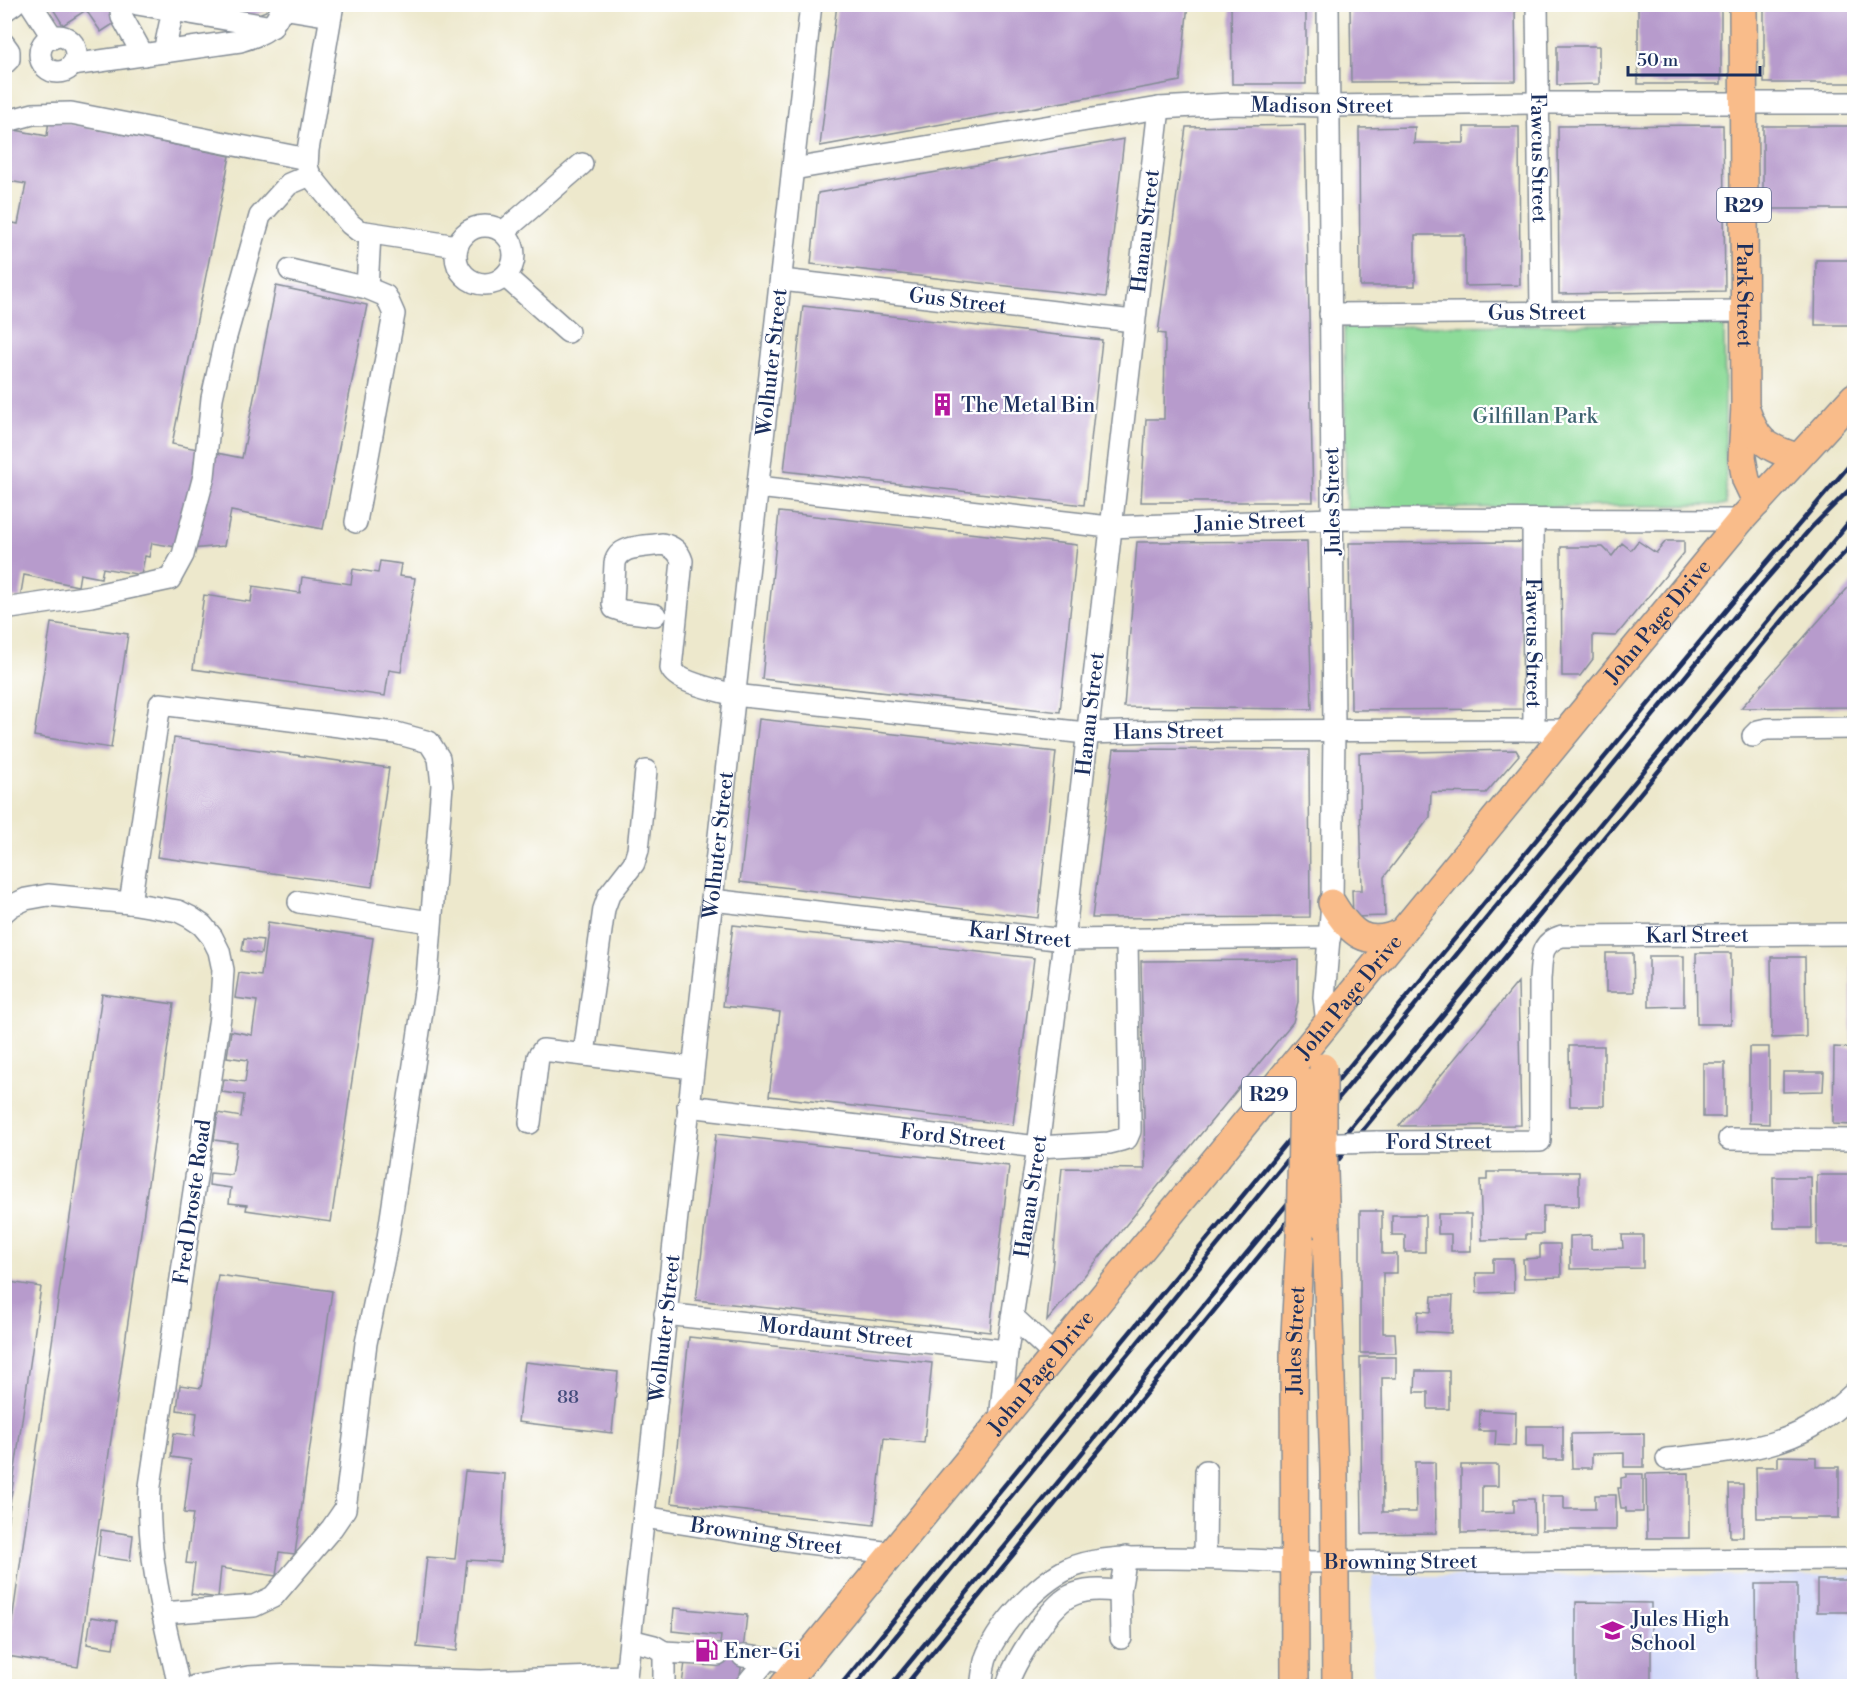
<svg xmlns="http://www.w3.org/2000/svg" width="1859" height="1691" viewBox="0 0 1859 1691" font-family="'Libre Bodoni',serif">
	<rect width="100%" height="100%" fill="#fff"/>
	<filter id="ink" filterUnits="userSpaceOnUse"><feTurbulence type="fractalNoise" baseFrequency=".0167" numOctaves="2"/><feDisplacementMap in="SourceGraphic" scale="12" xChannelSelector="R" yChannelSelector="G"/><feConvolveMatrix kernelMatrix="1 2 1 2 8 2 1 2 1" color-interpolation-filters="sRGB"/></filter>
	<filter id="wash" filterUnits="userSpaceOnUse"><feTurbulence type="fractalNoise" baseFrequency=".008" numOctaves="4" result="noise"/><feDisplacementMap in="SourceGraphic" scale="24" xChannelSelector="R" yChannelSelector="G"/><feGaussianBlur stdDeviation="1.35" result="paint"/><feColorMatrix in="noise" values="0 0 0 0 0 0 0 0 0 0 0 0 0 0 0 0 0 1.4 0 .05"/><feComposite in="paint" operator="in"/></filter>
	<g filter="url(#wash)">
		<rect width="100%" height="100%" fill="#ede8cc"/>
		<path fill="#d2d9f9" d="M1854 1575V1686H1373L1372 1576Z"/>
		<path fill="#8ddb99" stroke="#54857c" stroke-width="1.5" d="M1724 323 1726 505 1346 509 1344 327Z"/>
		<g id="blocks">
			<path fill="#b79bcc" d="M50 4H128L132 12 101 32 86 10 63 25Z
				M184 4H268L266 11 248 18Z
				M837 4H1188L1180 81 820 146Z
				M1231 4H1306V84H1232Z
				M1638 4H1721V84H1638Z
				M1764 4H1854V83H1764Z
				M1350 5H1515L1516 81 1351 82Z
				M1557 46H1599V84L1557 85Z
				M49 119 230 156 172 444 242 458 276 286 367 305 323 529 231 511 224 546 189 549 152 543 149 557 145 556 141 575 103 568 101 578 80 574 78 586 24 575 20 599 4 596V221L18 224 26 184 4 180V128L47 136Z
				M1305 125 1313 502H1141L1146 419H1164L1165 334 1158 333 1186 127Z
				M1723 125 1725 291 1559 294 1558 126Z
				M1763 126H1854V209H1763Z
				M1415 127 1414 143H1464V127H1519L1520 285 1465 286V235H1415V286H1360L1359 128Z
				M1124 139 1106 297 811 264 818 193Z
				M1816 260H1854V325H1815Z
				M803 306 1102 340 1084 505 784 471Z
				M779 512 1077 545 1060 712 762 679Z
				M1307 541 1312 709 1124 707 1137 542Z
				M1638 541 1656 553 1666 541H1684V553L1616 636 1593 635V659L1580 676H1562L1561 547H1603L1612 556 1622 543 1631 550Z
				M1523 542V709L1351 710 1349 543Z
				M380 561 401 564 399 576 415 578 401 672 389 670 385 696 193 669 204 595 251 602 253 586 300 593 302 577 351 584 353 569 378 573Z
				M1854 581V707L1741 708Z
				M51 623 128 634 111 748 34 736Z
				M759 719 1056 752 1038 918 740 882Z
				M174 738 389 768 372 887 157 857Z
				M1114 749 1309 750 1310 917 1092 918Z
				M1516 750 1519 755 1486 793 1431 792 1430 817 1384 877 1385 916 1353 917 1352 890H1362L1359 753Z
				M268 922 373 938 331 1222 246 1210 247 1205 229 1203 231 1188 209 1185 210 1173 232 1175 237 1143 214 1140 218 1113 241 1117 244 1095 222 1092 224 1079 245 1082 248 1060 227 1057 231 1031 252 1035 257 1001 235 998 239 973 261 976Z
				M733 925 1034 958 1013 1125 769 1096 780 1012 723 1006Z
				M244 938 263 940 261 954 242 951Z
				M1606 953H1633L1634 992H1606Z
				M1696 953H1731V1024H1697Z
				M1649 956H1684V1006L1649 1007Z
				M1771 957H1805L1806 1037 1772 1038Z
				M1298 960V1002L1293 1022 1047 1321 1062 1168 1145 1169 1141 961Z
				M1851 963H1854V1040H1851Z
				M1518 982 1521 1125 1399 1126Z
				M102 994 174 1004 78 1667 7 1656Z
				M1569 1046H1604V1106H1570Z
				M1749 1047H1769V1124L1749 1123Z
				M1834 1047 1854 1048 1853 1125 1833 1124Z
				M1703 1063H1725V1117H1703Z
				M1783 1072H1824L1823 1091 1783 1092Z
				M716 1134 1009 1166 990 1332 696 1300Z
				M1487 1172H1579V1206H1543V1234H1526V1239L1482 1240 1480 1180H1487Z
				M1817 1175H1854V1245H1817Z
				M1773 1177H1811L1812 1228H1774Z
				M1360 1211H1382V1254H1397V1273H1383V1333H1395L1396 1353H1360Z
				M1438 1214H1471V1251H1451V1234H1438Z
				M1392 1215H1425V1252H1405V1235H1392Z
				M1591 1235V1249L1623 1248 1622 1235H1643V1268L1570 1269V1236Z
				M1540 1244H1560L1561 1277 1524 1278 1523 1259 1540 1258Z
				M1493 1259H1513L1514 1292 1477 1293 1476 1273H1493Z
				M218 1275 332 1291 295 1554 279 1552 276 1576 221 1568 218 1598 191 1594 195 1564 186 1563 193 1514 184 1513 191 1460 171 1457 174 1433 194 1436 197 1413 177 1410 180 1385 201 1388Z
				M4 1281 41 1287 6 1532H4Z
				M1432 1296H1453L1451 1333 1417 1331 1418 1311 1431 1312Z
				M689 1337 932 1363 924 1443 884 1438 874 1525 671 1503Z
				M1360 1357H1396V1378H1382L1383 1512H1416L1415 1462H1435L1436 1533 1362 1534Z
				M525 1362 618 1372 612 1433 518 1422Z
				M1416 1371H1449V1409H1428V1392H1415Z
				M1480 1410 1516 1412 1515 1446 1495 1445 1496 1431H1479Z
				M1526 1426H1563V1460H1543V1446H1526Z
				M1644 1433V1467H1624V1453L1592 1454V1468H1572L1571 1434Z
				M1778 1456 1816 1457V1467H1839V1518H1757L1756 1467H1778Z
				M1461 1465H1498V1486H1482V1513L1514 1512V1499H1534L1535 1532 1461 1533Z
				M465 1471 505 1474 501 1562 467 1560 457 1651 417 1647 427 1557 455 1559Z
				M1689 1473V1538H1647L1646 1474Z
				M1626 1474H1643V1512H1626V1508H1621L1618 1488H1621V1478L1626 1477Z
				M1729 1484H1743V1537H1730Z
				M1595 1495H1616V1530H1542V1496H1564V1509H1595Z
				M101 1530 133 1535 130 1561 98 1556Z
				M1817 1580H1854V1612H1817Z
				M1755 1584H1797V1686H1756Z
				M1576 1602 1651 1603V1686H1576Z
				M674 1608 747 1615 739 1686 682 1685 685 1662 717 1666 721 1636 672 1631Z
				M91 1617 117 1621 113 1648 87 1644Z"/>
		</g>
	</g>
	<g filter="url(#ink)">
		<use href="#blocks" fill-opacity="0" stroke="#848c95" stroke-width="1.5"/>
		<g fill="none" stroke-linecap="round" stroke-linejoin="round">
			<defs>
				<g id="minor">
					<path d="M31 4 53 38"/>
					<path d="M125 4 121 11 122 17 143 55"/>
					<path d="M137 4 272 27"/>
					<path d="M333 4 308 150 307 167 310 175 350 224 359 231 457 246"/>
					<path id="s1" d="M1537 4 1541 311"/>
					<path d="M282 8 331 16"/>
					<path d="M4 11 14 4"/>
					<circle cx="58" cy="54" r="18"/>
					<path d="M4 44 9 51V59L4 64"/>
					<path d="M164 52 173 10"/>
					<path d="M72 65 240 41C264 33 275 30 283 4"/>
					<path d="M4 122 33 114 71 113 307 159"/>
					<path id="s2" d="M793 169 1159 108 1231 104 1329 106 1536 103H1854"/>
					<circle cx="485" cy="255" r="29"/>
					<path d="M503 232 582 164"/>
					<path d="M290 270 367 288 386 296 394 314 356 522"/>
					<path d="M505 276 568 332"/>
					<path id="s3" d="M782 280 1133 321"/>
					<path d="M367 288 370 234"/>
					<path id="s4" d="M1330 314 1744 311"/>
					<path id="s5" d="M758 487 1109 527 1332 519 1741 520"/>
					<path id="s6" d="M1533 520 1534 730"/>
					<path d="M4 609 91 596 170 579 183 555 204 476 212 398 225 340 260 216 289 184 310 175"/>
					<path id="s7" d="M655 615 623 611 614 608 613 604 615 563C619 544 647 547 662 544 672 546 679 551 682 561L671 668C677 683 718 690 734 695L1086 733 1162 731 1568 730"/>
					<path d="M1753 736 1758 731 1767 729 1854 728"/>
					<path id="s8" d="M712 900 1064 940 1330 937"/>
					<path d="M299 902 430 922"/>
					<path d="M130 903 160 704 396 733 429 742 439 758 442 785 427 978 388 1238 366 1343 345 1509 332 1528 273 1597 254 1606 162 1613"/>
					<path d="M4 912 11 906 26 899 48 895 130 903 178 911 190 917 202 925 212 937 219 951 223 970 220 1017 150 1486C146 1553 164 1621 179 1686"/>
					<path d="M1327 1024 1324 997 1332 903 1334 730 1328 4"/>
					<path d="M584 1054 604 909 609 895 634 863 638 850 646 771"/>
					<path id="s9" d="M688 1106 1038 1147 1109 1143 1121 1140 1127 1138 1130 1131V1119L1127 940"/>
					<path d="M530 1123 538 1057 543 1050 693 1068"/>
					<path d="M1729 1139 1854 1140"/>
					<path id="s10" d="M1376 1142 1540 1141V979C1542 958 1539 943 1562 936L1854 934"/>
					<path id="s11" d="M665 1314 1007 1351"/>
					<path d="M1013 1317 1054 1355"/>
					<path id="s12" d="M1000 1420 1007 1351 1038 1147 1064 940 1159 108"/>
					<path d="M1667 1459C1714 1454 1769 1451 1811 1427 1826 1418 1841 1405 1854 1393"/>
					<path id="s13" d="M644 1517 800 1542 892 1553"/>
					<path d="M1205 1558 1206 1471"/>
					<path d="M1120 1591 1121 1638"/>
					<path d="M630 1640 654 1646 664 1652V1686"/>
					<path d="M664 1652 718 1655"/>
					<path d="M743 1656C763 1658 780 1658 798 1667"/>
					<path d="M195 1686 248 1677 294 1675 481 1681 626 1676"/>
					<path id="s14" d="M625 1686 811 4"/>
					<path d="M745 1686 768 1658"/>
					<path id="s15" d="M981 1686C983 1677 983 1664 987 1655 1000 1623 1042 1578 1075 1566 1104 1556 1136 1558 1166 1558 1208 1558 1251 1560 1294 1562L1854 1559"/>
					<path d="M1007 1686C1013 1664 1049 1606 1070 1596 1086 1588 1103 1590 1120 1591L1126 1557"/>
				</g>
				<g id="major">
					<path id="s16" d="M1743 4 1745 406 1742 458 1746 480 1757 503"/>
					<path d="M1745 407C1756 440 1764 447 1797 457"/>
					<path d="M1332 903C1350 933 1366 949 1402 932"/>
					<path d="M1326 1229 1334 1469 1336 1686"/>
					<path id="s17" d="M783 1686 1622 664 1741 520 1854 397"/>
					<path id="s18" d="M1295 1686 1294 1354 1300 1238"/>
				</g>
			</defs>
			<use href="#minor" stroke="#848c95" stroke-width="24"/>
			<use href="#major" stroke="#848c95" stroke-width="30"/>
			<use href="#minor" stroke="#fff" stroke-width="21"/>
			<use href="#major" stroke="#f9bc8a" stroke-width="27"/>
			<path stroke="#1b2f5e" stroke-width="4.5" d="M840 1686 1112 1354 1731 604 1854 460
				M855 1686 1749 599 1811 528 1854 485
				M890 1686 1854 516
				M905 1686 1778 626 1805 594 1854 543"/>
			<defs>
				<path id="minor-bridge" d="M1307 1144 1376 1142"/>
				<path id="major-bridge" d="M1323 1067V1143L1326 1229
					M1300 1238 1303 1081"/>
			</defs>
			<use href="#minor-bridge" stroke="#848c95" stroke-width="24" stroke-linecap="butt"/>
			<use href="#major-bridge" stroke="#848c95" stroke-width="30" stroke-linecap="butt"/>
			<use href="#minor-bridge" stroke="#fff" stroke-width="21"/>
			<use href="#major-bridge" stroke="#f9bc8a" stroke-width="27"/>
		</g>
	</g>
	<defs>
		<symbol id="building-bare" viewBox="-9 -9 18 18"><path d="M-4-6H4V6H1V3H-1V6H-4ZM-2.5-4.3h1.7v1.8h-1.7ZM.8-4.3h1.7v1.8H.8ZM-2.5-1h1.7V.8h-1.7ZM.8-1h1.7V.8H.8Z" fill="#b5179e" stroke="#fff" stroke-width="2.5" paint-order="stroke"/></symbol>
		<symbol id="school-bare" viewBox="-9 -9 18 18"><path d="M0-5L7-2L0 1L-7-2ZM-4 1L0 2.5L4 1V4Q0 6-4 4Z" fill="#b5179e" stroke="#fff" stroke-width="2.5" paint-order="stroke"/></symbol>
		<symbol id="fuel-bare" viewBox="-9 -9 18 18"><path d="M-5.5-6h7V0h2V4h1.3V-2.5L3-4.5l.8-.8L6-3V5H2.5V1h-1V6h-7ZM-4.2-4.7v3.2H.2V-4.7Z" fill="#b5179e" stroke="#fff" stroke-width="2.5" paint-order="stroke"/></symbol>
	</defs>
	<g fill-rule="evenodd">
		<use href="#building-bare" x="926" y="388" width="33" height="33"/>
		<use href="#school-bare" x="1596" y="1614" width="33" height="33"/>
		<use href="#fuel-bare" x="690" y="1634" width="33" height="33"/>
	</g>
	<g text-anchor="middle" stroke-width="4.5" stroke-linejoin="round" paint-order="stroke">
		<g font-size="18" fill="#424a7a">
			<text x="568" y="1403">88</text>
		</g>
		<g fill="#fff" stroke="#5f6d8e" stroke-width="1.5">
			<rect x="1717" y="188" width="54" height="34" rx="4.5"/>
			<rect x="1242" y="1077" width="54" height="34" rx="4.5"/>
		</g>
		<g font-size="20" font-weight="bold" fill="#1b2f5e">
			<text x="1744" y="212">R29</text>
			<text x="1269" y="1101">R29</text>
		</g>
		<g font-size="21" fill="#1b2f5e" stroke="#fff">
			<text dy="7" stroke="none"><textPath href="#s2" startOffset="534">Madison Street</textPath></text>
			<text dy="7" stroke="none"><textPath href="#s1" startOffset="154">Fawcus Street</textPath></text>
			<text dy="7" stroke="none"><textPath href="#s12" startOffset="1198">Hanau Street</textPath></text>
			<text dy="7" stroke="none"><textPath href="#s16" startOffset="291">Park Street</textPath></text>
			<text dy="7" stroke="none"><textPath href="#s3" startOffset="177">Gus Street</textPath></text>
			<text dy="7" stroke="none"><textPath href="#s4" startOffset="207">Gus Street</textPath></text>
			<text dy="7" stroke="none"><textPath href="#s14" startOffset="1332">Wolhuter Street</textPath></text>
			<text transform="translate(1332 501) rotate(-91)" y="7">Jules Street</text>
			<text dy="7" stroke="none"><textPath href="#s5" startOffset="494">Janie Street</textPath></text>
			<text dy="7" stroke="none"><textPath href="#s17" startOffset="1378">John Page Drive</textPath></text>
			<text dy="7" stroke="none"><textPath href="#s6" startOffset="123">Fawcus Street</textPath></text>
			<text dy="7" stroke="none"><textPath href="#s12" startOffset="712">Hanau Street</textPath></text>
			<text dy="7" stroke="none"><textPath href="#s7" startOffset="783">Hans Street</textPath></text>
			<text dy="7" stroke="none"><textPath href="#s14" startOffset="846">Wolhuter Street</textPath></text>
			<text dy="7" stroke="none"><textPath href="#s8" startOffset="310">Karl Street</textPath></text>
			<text dy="7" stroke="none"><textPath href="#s10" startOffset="514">Karl Street</textPath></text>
			<text dy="7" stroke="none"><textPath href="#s17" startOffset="892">John Page Drive</textPath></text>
			<text dy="7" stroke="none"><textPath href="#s9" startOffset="267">Ford Street</textPath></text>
			<text dy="7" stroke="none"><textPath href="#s10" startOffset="63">Ford Street</textPath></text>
			<text dy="7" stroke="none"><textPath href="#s12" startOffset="226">Hanau Street</textPath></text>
			<text transform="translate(192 1202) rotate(-82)" y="7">Fred Droste Road</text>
			<text dy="7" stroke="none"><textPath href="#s14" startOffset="360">Wolhuter Street</textPath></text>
			<text dy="7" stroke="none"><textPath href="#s11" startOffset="172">Mordaunt Street</textPath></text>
			<text dy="7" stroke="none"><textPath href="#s18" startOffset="346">Jules Street</textPath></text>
			<text dy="7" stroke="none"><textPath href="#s17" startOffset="406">John Page Drive</textPath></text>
			<text dy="7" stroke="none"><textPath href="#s13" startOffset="124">Browning Street</textPath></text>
			<text dy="7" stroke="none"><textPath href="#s15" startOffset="486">Browning Street</textPath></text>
		</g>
		<g font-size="21" fill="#1b2f5e" stroke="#fff" text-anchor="start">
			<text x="961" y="412">The Metal Bin</text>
			<text x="1631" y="1626">Jules High<tspan x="1631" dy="24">School</tspan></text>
			<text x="724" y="1658">Ener-Gi</text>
		</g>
		<g font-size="21" fill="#3d6370" stroke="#fff">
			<text x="1535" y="423">Gilfillan Park</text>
		</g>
	</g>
	<rect width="1859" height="1691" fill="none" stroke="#fff" stroke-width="24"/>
	<path d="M1628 66v9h132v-9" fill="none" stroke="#1b2f5e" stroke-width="3"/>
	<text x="1637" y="66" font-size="18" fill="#1b2f5e" stroke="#ffffff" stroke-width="4.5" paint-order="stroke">50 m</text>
</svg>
